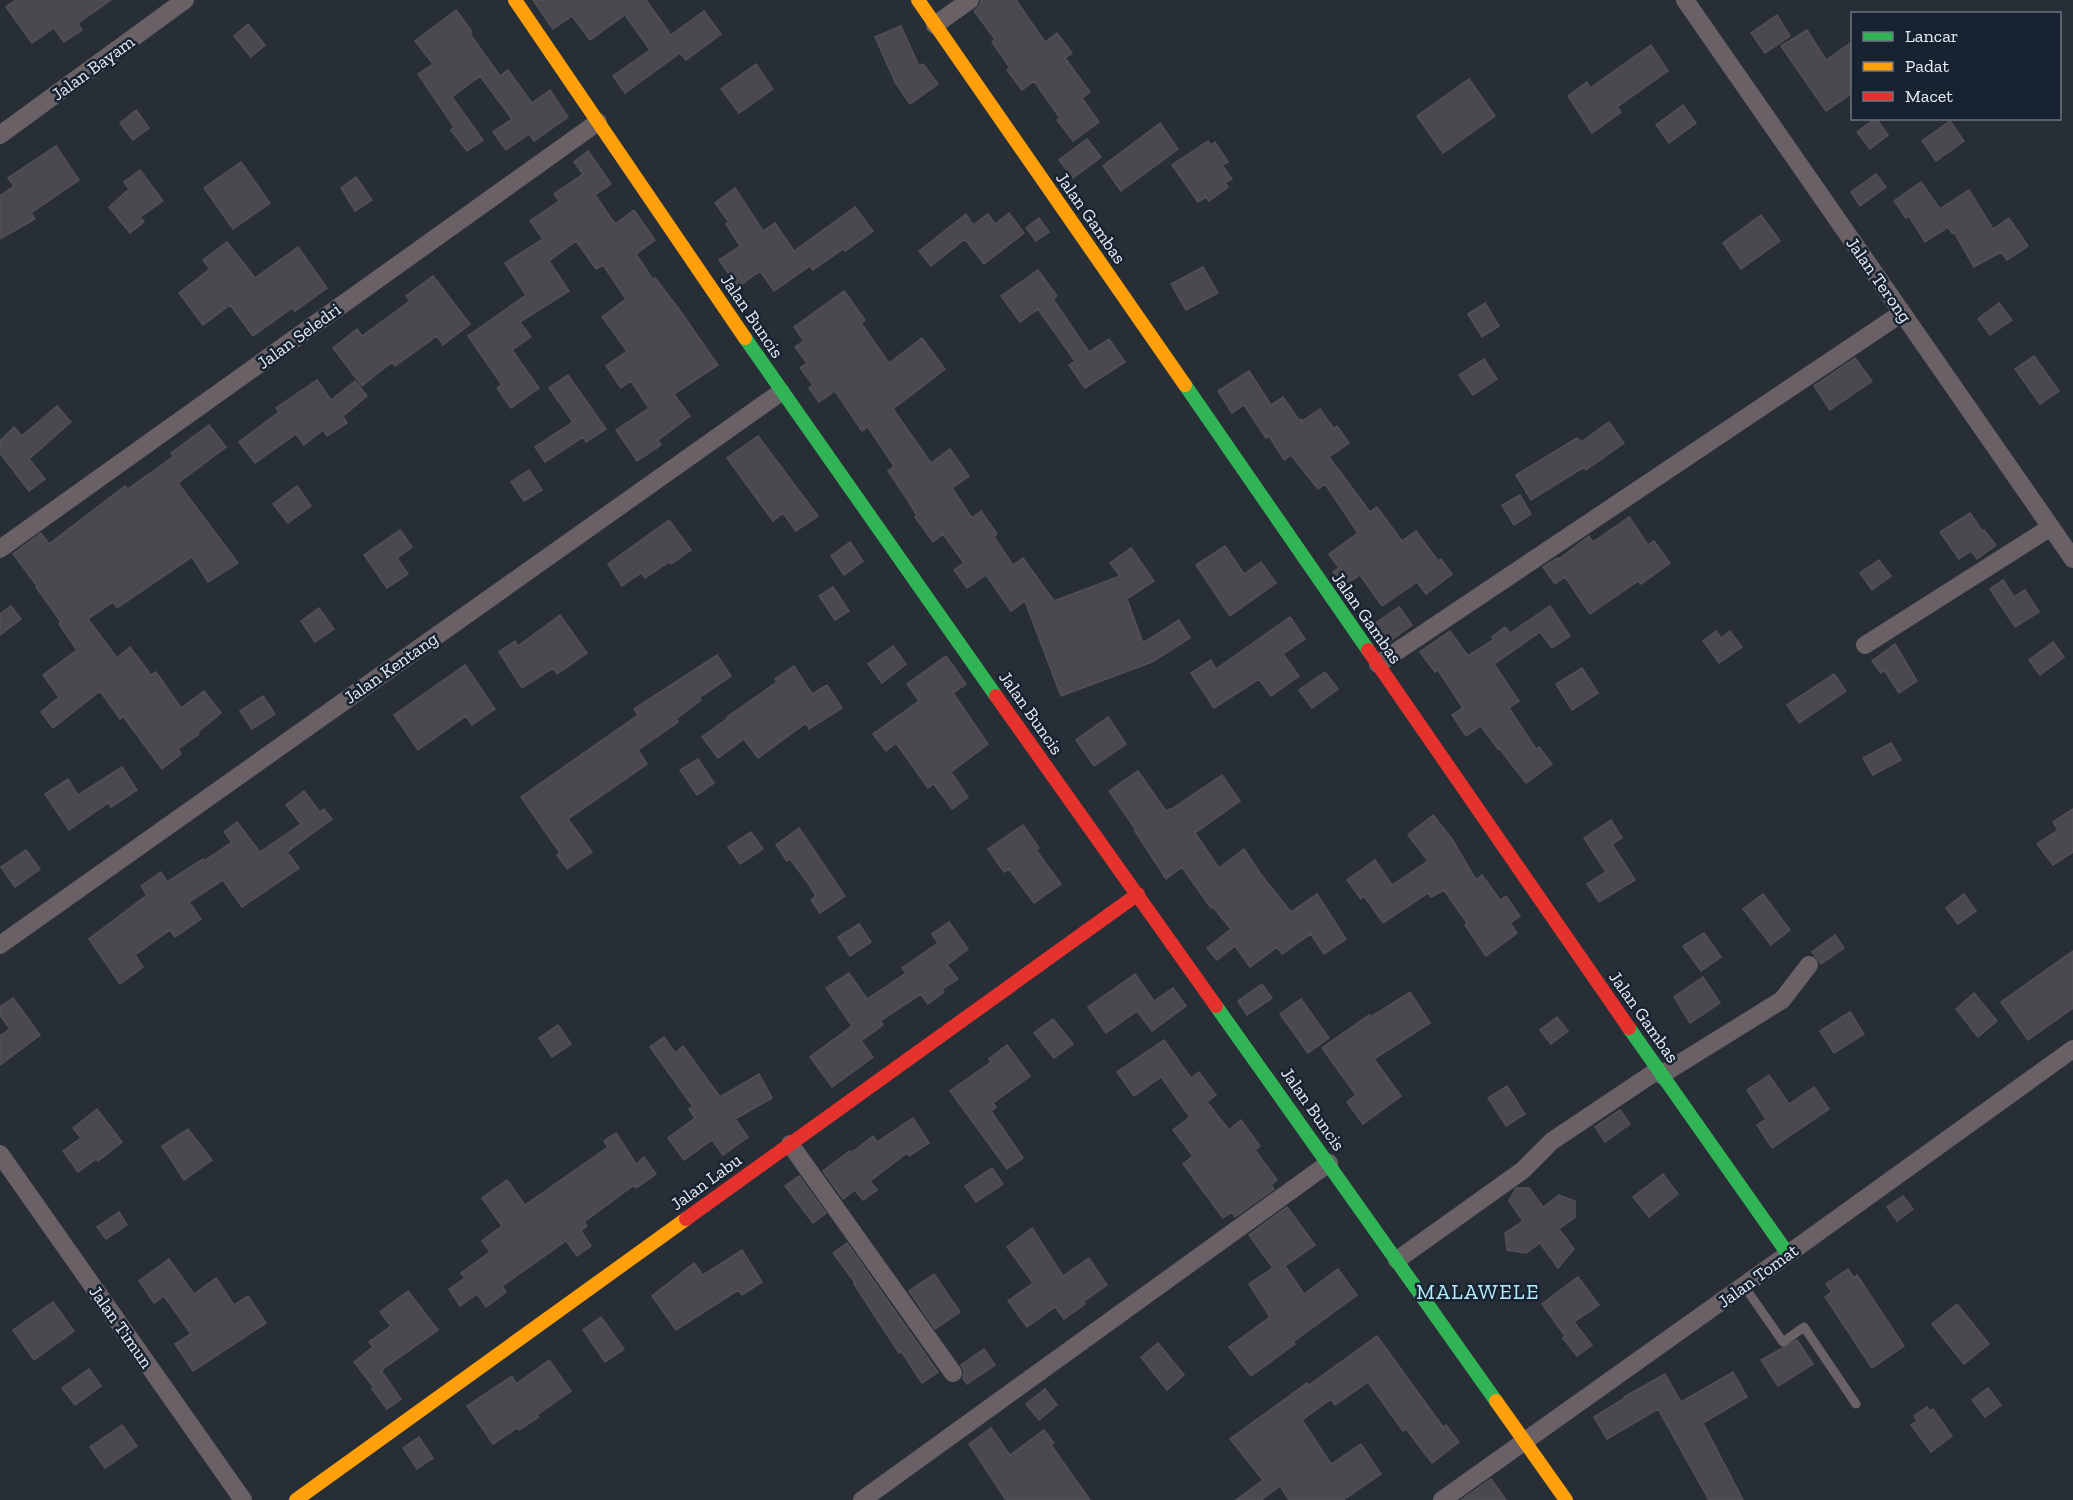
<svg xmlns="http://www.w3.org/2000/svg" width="2073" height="1500" viewBox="0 0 2073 1500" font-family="'Zilla Slab',serif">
	<rect width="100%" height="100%" fill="#282e36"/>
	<path fill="#4c484f" stroke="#525056" stroke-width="1.5" d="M16 0H111L78 23 82 30 64 42 54 28 32 43 6 7Z
		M533 0H646L671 35 704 11 721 34 686 60 680 53 625 93 613 76 650 50 625 15 590 40 572 16 553 29Z
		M981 0H1016L1045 42 1057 33 1072 53 1065 58 1090 92 1082 98 1099 122 1073 141 1057 120 1060 118 1034 81 1022 90 1007 70 1010 68 992 42 995 39 974 11 980 5Z
		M456 10 472 32 470 34 500 76 508 70 532 103 550 90 568 117 534 141 529 134 506 150 493 132 512 119 480 76 452 97 483 140 467 151 451 130 454 127 418 74 433 64 415 41Z
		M1777 15 1790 36 1765 53 1751 33Z
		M248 24 265 45 251 57 234 36Z
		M901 26 919 66 923 64 938 84 910 104 896 84 875 37Z
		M1807 30 1826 60 1852 42V93L1826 111 1781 46Z
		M1651 45 1668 71 1617 107 1621 112 1592 133 1568 96 1587 82 1590 88Z
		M756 64 773 89 739 113 721 89Z
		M1469 79 1495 116 1443 153 1417 116Z
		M1683 105 1696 123 1669 143 1656 125Z
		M136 110 149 128 133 140 120 123Z
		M1876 118 1888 135 1870 149 1857 132Z
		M1950 121 1964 141 1936 161 1922 141Z
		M1160 123 1178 149 1121 191 1103 166Z
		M1087 139 1101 157 1073 178 1059 160Z
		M1208 141 1211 145 1215 142 1228 162 1222 165 1232 179 1225 183 1228 187 1209 201 1206 197 1198 202 1172 165Z
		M56 146 79 180 31 213 35 219 0 239V196L14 186 8 178Z
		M588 151 611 184 595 195 615 224 634 210 655 240 636 254 653 280 655 278 678 308 718 365 674 394 690 416 658 440 661 445 637 461 616 430 649 408 631 381 621 388 606 366 627 351 602 317 626 299 603 265 596 269 576 241 549 261 569 291 520 322 531 337 512 350 539 388 511 408 497 388 502 385 468 336 526 295 505 263 543 239 530 221 559 201 554 194 583 174 574 162Z
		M241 162 270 203 233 229 204 188Z
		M140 170 163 201 140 217 144 222 130 233 109 207 129 189 124 182Z
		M1876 174 1886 187 1860 206 1851 192Z
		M356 177 372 200 355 211 341 188Z
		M1921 182 1940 209 1969 190 1993 229 2009 218 2028 246 2007 260 2001 252 1974 267 1954 232 1952 233 1948 227 1925 242 1909 216 1906 218 1894 201Z
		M735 188 763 231 775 223 794 251 855 207 873 231 845 251 843 249 813 270 810 266 774 291 760 271 738 287 719 260 740 246 726 224 729 222 715 203Z
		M1009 213 1024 233 984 264 965 239 931 266 919 251 966 214 973 225 988 214 995 224Z
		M1761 215 1780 241 1741 269 1723 243Z
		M1039 218 1049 232 1036 241 1026 228Z
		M227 242 255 278 298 247 327 288 295 311 292 308 253 336 230 305 203 325 179 293 210 269 203 260Z
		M1203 267 1218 293 1186 310 1171 284Z
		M1038 270 1057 296 1053 299 1089 352 1109 339 1125 362 1085 388 1069 365 1075 361 1038 309 1020 322 1001 296Z
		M433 276 470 324 443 345 437 336 395 366 392 362 362 386 333 348 357 329 362 336 410 301 406 296Z
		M844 291 865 320 861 323 889 363 922 338 945 369 893 409 931 463 950 449 969 476 952 488 972 518 981 511 997 534 994 537 1013 565 1023 558 1054 601 1120 576 1110 563 1131 548 1154 581 1127 599 1143 643 1179 620 1190 638 1152 662 1061 696 1025 601 1011 611 986 575 967 588 954 570 964 563 943 534 933 542 915 517 917 516 907 499 888 471 894 466 868 427 862 431 835 391 819 402 809 388 813 385 800 368 807 363 795 347 804 341 794 327Z
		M1485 303 1499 326 1482 337 1468 314Z
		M1999 303 2012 320 1990 335 1978 319Z
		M2034 356 2059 391 2040 404 2015 369Z
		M1855 358 1872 381 1830 410 1814 386Z
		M1484 359 1497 379 1473 395 1459 375Z
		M1249 371 1271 405 1283 397 1299 420 1301 419 1302 421 1320 409 1334 429 1337 426 1349 443 1329 457 1370 512 1377 507 1402 541 1416 531 1438 561 1441 559 1452 574 1426 594 1417 582 1382 606 1360 575 1342 587 1333 572 1339 568 1329 554 1358 533 1325 484 1318 489 1291 455 1284 460 1269 436 1266 438 1244 405 1232 413 1218 391Z
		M568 375 606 429 586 442 583 437 545 462 535 447 573 422 549 388Z
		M317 380 331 400 355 381 367 396 343 416 347 423 327 436 323 430 304 445 296 434 255 463 239 442 279 412 276 408Z
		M57 406 71 422 29 459 45 479 29 491 0 453V441L14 427 22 436Z
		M1609 422 1624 443 1586 470 1584 467 1531 500 1516 475 1577 438 1581 442Z
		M209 425 226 447 178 483 238 563 208 582 192 557 117 608 113 602 88 619 117 658 130 647 151 675 156 672 181 708 204 691 221 713 198 732 199 734 178 749 181 754 162 769 123 716 120 719 100 691 53 728 41 712 59 697 43 675 77 650 59 624 61 622 36 587 37 586 13 554 41 533 49 544 125 486 128 489 174 456 171 453Z
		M758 436 818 516 796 531 783 513 773 521 727 458Z
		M529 470 542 490 524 501 511 482Z
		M297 486 311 506 288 523 273 504Z
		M1520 495 1531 514 1514 525 1502 505Z
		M1970 513 1982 531 1984 530 1996 545 1977 559 1971 551 1959 559 1940 532Z
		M1629 517 1648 545 1654 541 1670 563 1641 584 1638 581 1590 614 1565 577 1555 584 1543 567 1557 558 1559 559 1589 536 1593 542Z
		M669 520 691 550 671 564 669 562 645 578 641 573 622 586 608 564Z
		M400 530 412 547 397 558 408 574 387 588 364 555Z
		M850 542 863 561 844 575 831 556Z
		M1225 546 1244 574 1261 562 1276 583 1230 616 1196 565Z
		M1879 560 1891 576 1872 590 1860 573Z
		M2003 580 2014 597 2025 590 2039 612 2015 627 1990 589Z
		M833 587 849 611 835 620 819 596Z
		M11 606 21 619 0 635V614Z
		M1550 606 1570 636 1552 648 1540 632 1494 664 1519 701 1509 708 1536 749 1539 747 1552 764 1526 783 1499 748 1498 749 1481 726 1466 736 1452 715 1463 708 1438 670 1435 672 1420 652 1450 631 1468 656 1493 640 1492 637 1505 627 1510 633Z
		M1399 607 1412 625 1383 646 1370 627Z
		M319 608 334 629 315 642 301 621Z
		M560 615 587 653 557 674 553 668 522 688 499 652 515 641 518 646Z
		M1290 617 1305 639 1283 654 1299 676 1271 696 1259 679 1214 708 1191 673 1211 660 1216 669Z
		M1716 631 1721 638 1730 631 1742 647 1719 663 1703 641Z
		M2053 642 2064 657 2040 675 2029 660Z
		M1895 644 1917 681 1899 693 1884 670 1881 673 1872 661Z
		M893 646 906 664 882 683 868 664Z
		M717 655 731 676 699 698 701 700 676 719 678 722 638 750 647 764 568 819 592 852 567 869 557 855 560 853 521 797 638 715 634 709Z
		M946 656 966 684 953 693 988 744 951 772 968 797 952 809 934 784 928 788 896 743 886 751 873 734 919 701 907 684Z
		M465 665 495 709 472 725 466 716 418 750 394 715Z
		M794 666 812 694 827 685 842 708 809 729 806 723 758 758 744 739 718 758 702 737 728 718 727 717 777 682 775 679Z
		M1582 668 1598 693 1572 710 1556 684Z
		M1325 672 1338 689 1312 708 1299 690Z
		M1834 674 1846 691 1799 723 1787 705Z
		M263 696 275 714 252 729 240 711Z
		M1108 717 1126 744 1094 766 1076 740Z
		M1891 743 1901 760 1873 775 1863 758Z
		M698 759 714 783 697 795 680 770Z
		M122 767 137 790 111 807 108 803 69 830 45 794 68 779 78 795Z
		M1138 771 1166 811 1170 809V810L1222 775 1240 801 1195 833 1219 868 1244 849 1260 873 1291 912 1317 894 1346 939 1324 954 1311 934 1282 954 1277 947 1250 967 1235 946 1217 960 1207 948 1231 929 1213 907 1211 908 1182 867 1166 879 1135 831 1136 830 1109 791Z
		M304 791 320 812 324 809 332 819 287 852 299 868 242 907 223 880 189 902 201 919 175 937 170 930 135 955 143 967 120 984 89 939 147 895 141 886 161 872 167 882 203 859 204 861 232 842 224 832 237 822 260 852 301 824 286 805Z
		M2073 809V852L2053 865 2037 844 2058 830 2053 822Z
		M1433 815 1452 839 1476 880 1482 875 1500 900 1506 896 1520 916 1510 923 1517 933 1486 956 1465 925 1467 923 1444 890 1431 897 1428 893 1383 923 1364 896 1361 899 1347 880 1375 860 1392 885 1428 861 1408 835Z
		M1611 820 1622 838 1612 844 1635 880 1599 902 1587 884 1606 872 1584 838Z
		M1023 825 1039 848 1036 850 1061 884 1034 903 1009 869 1004 872 988 849Z
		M799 828 845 896 820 913 811 900 816 896 808 883 790 859 787 861 776 845Z
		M751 832 763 849 740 864 728 847Z
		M26 850 40 869 15 887 1 867Z
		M1763 894 1790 930 1771 945 1743 909Z
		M1964 894 1976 911 1958 924 1946 908Z
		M949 922 968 949 947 965 958 979 942 989 944 992 928 1004 921 994 880 1021 883 1025 861 1041 873 1057 832 1087 810 1057 852 1026 826 988 849 973 867 999 906 973 902 968 938 943 932 934Z
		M859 924 871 942 850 956 838 937Z
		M1704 933 1721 957 1701 971 1683 946Z
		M1835 935 1844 948 1821 964 1812 952Z
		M2073 951V1008L2028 1040 2001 1002Z
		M1135 974 1154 1001 1173 988 1186 1006 1152 1031 1137 1011 1106 1033 1088 1007Z
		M1703 977 1720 1003 1690 1023 1674 997Z
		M1262 984 1272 998 1247 1015 1238 1001Z
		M1410 992 1430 1023 1374 1059 1401 1096 1363 1124 1347 1102 1356 1095 1322 1048 1369 1015 1371 1017Z
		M1974 993 1997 1021 1978 1037 1956 1009Z
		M13 998 40 1035 0 1065V1036L10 1029 0 1015V1007Z
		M1301 999 1329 1038 1308 1053 1280 1014Z
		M1850 1012 1864 1034 1834 1053 1820 1031Z
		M1557 1017 1568 1031 1551 1044 1540 1030Z
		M1053 1019 1073 1044 1054 1058 1034 1033Z
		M558 1025 571 1044 552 1057 539 1038Z
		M664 1037 675 1053 683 1046 720 1097 759 1074 772 1098 735 1119 748 1137 723 1155 712 1140 684 1160 668 1138 695 1118 689 1109 693 1107 650 1047Z
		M1164 1040 1191 1078 1199 1072 1216 1095 1207 1102 1229 1130 1241 1120 1260 1146 1255 1150 1277 1180 1271 1185 1274 1189 1235 1217 1232 1212 1223 1218 1183 1164 1193 1156 1173 1130 1190 1117 1161 1077 1134 1096 1117 1072Z
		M1007 1045 1030 1076 993 1103 996 1107 991 1111 1023 1158 1007 1169 950 1091 991 1062 989 1059Z
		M1769 1075 1789 1104 1814 1087 1829 1109 1772 1148 1757 1125 1766 1119 1747 1090Z
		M1507 1086 1525 1114 1506 1126 1488 1098Z
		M97 1109 122 1142 98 1161 96 1159 78 1172 63 1151 81 1138 73 1128Z
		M1620 1110 1630 1124 1605 1142 1595 1127Z
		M913 1118 929 1143 909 1156 907 1153 870 1181 877 1190 863 1200 855 1190 843 1199 823 1171 850 1151 851 1153 873 1136 877 1142Z
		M188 1129 212 1160 184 1180 162 1146Z
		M616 1133 636 1164 644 1157 656 1174 636 1188 634 1185 584 1222 587 1226 581 1231 591 1246 577 1256 566 1241 502 1286 506 1292 486 1307 477 1294 460 1306 449 1289 465 1278 461 1273 490 1252 482 1241 502 1226 482 1198 507 1180 525 1205 608 1147 604 1141Z
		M992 1168 1003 1184 976 1202 965 1186Z
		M1663 1174 1678 1194 1649 1217 1633 1197Z
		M799 1176 826 1213 813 1223 785 1186Z
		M1516 1188H1529L1543 1207 1559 1195 1575 1201V1217L1559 1229 1574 1249 1558 1268 1540 1243 1526 1253 1507 1250 1505 1233 1523 1221 1509 1201Z
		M1903 1196 1913 1209 1897 1221 1887 1207Z
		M1287 1207 1315 1245 1285 1266 1304 1294 1338 1269 1357 1295 1293 1342 1295 1344 1251 1376 1229 1347 1270 1317 1249 1284 1273 1268 1249 1235Z
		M119 1212 127 1225 106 1239 97 1227Z
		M1032 1228 1063 1276 1089 1258 1107 1285 1083 1302 1085 1304 1064 1319 1055 1307 1027 1327 1008 1301 1033 1283 1007 1247Z
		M847 1243 938 1372 922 1383 901 1351 899 1353 854 1284H856L833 1253Z
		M742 1250 762 1282 742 1295 738 1290 676 1330 652 1296 694 1263 703 1275Z
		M169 1259 194 1294 216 1278 234 1305 248 1296 266 1323 193 1371 175 1344 191 1334 164 1296 154 1303 139 1281Z
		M1848 1269 1854 1278 1857 1275 1904 1346 1872 1368 1825 1297 1832 1292 1826 1284Z
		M934 1274 960 1312 935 1329 909 1291Z
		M1578 1277 1599 1305 1574 1322 1592 1345 1577 1356 1563 1338 1565 1336 1542 1304Z
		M408 1291 438 1330 383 1369 382 1372 401 1399 387 1409 372 1389 374 1388 354 1362 373 1347 369 1342 391 1326 380 1312Z
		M53 1302 74 1331 34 1360 13 1330Z
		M1957 1304 1989 1344 1964 1364 1932 1324Z
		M601 1317 624 1349 605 1362 583 1330Z
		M1377 1336 1443 1427 1446 1425 1459 1442 1432 1463 1406 1429 1403 1431 1368 1382 1335 1405 1331 1399 1302 1420 1331 1464 1361 1444 1381 1474 1343 1500H1289L1280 1486 1261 1500H1236L1263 1480 1230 1439 1307 1383 1309 1385Z
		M1797 1340 1813 1364 1778 1386 1761 1360Z
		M1158 1343 1184 1375 1167 1390 1141 1357Z
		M984 1349 995 1365 967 1384 963 1378 964 1371 961 1365Z
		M549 1360 571 1391 537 1415 539 1417 519 1430 517 1428 493 1444 467 1406 512 1376 516 1384Z
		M89 1369 101 1386 75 1405 62 1388Z
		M1733 1372 1747 1397 1703 1423 1743 1500H1709L1658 1409 1607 1439 1594 1417 1625 1398 1624 1397 1665 1374 1681 1402Z
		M1988 1388 2001 1405 1985 1417 1972 1400Z
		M1045 1389 1057 1405 1039 1420 1026 1404Z
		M1927 1407 1930 1411 1933 1409 1952 1436 1931 1452 1911 1425 1917 1421 1914 1416Z
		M122 1425 137 1446 105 1468 90 1447Z
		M991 1428 1010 1455 1044 1430 1054 1443 1051 1445 1090 1500H1006L969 1444Z
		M419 1437 433 1458 417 1469 403 1448Z
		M1491 1479 1506 1500H1461Z"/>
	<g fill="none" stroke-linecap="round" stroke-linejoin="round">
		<path stroke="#696166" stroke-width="9" d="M1744 1286 1783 1342 1804 1327 1856 1404"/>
		<path stroke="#696166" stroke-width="18" d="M1685 0 2073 559
			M935 25 970 0
			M0 135 185 0
			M0 549 598 122
			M1865 645 2051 527
			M1378 664 1902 313
			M0 945 781 392
			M1661 1075 1782 1000 1809 965
			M790 1144 953 1373
			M0 1154 243 1500
			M1397 1260 1523 1170 1552 1141 1658 1070
			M862 1500 1329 1163
			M1442 1500 1788 1254 2073 1049"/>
		<path stroke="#30b455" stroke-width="14" d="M745 338 996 696
			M1185 385 1368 650
			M1216 1006 1496 1401
			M1629 1028 1788 1254"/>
		<path stroke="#ff9f0a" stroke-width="14" d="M515 0 745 338
			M918 0 1185 385
			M1496 1401 1566 1500
			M296 1500 686 1219"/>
		<path stroke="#e5322d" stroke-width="14" d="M1368 650 1629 1028
			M996 696 1216 1006
			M686 1219 1138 894"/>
	</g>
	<g text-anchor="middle" stroke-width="5" stroke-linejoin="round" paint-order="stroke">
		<g font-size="18" fill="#e7eef8" stroke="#182331">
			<text transform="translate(93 68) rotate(-36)" y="6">Jalan Bayam</text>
			<text transform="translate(1091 218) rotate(55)" y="6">Jalan Gambas</text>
			<text transform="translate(1879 280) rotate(55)" y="6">Jalan Terong</text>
			<text transform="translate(752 316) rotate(56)" y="6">Jalan Buncis</text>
			<text transform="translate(299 336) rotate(-36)" y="6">Jalan Seledri</text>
			<text transform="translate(1367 618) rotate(55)" y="6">Jalan Gambas</text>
			<text transform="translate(391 668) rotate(-35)" y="6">Jalan Kentang</text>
			<text transform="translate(1031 713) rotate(55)" y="6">Jalan Buncis</text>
			<text transform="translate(1644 1017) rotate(55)" y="6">Jalan Gambas</text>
			<text transform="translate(1313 1109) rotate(55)" y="6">Jalan Buncis</text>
			<text transform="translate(706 1182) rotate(-36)" y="6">Jalan Labu</text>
			<text transform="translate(1758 1276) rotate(-36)" y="6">Jalan Tomat</text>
			<text transform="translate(121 1327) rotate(55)" y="6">Jalan Timun</text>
		</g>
		<g font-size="21" letter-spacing="1.5" fill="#b5edfc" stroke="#182331">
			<text x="1478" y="1299">MALAWELE</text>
		</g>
	</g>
	<rect x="1851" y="12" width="210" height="108" fill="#182331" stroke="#6b7481" stroke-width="1.5"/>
	<rect x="1863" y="32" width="30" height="9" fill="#30b455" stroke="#6b7481" stroke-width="1.5"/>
	<text x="1905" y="42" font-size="18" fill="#e7eef8">Lancar</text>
	<rect x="1863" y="62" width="30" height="9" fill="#ff9f0a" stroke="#6b7481" stroke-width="1.5"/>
	<text x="1905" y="72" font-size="18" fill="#e7eef8">Padat</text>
	<rect x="1863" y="92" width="30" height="9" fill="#e5322d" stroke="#6b7481" stroke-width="1.5"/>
	<text x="1905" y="102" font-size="18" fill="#e7eef8">Macet</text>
</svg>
